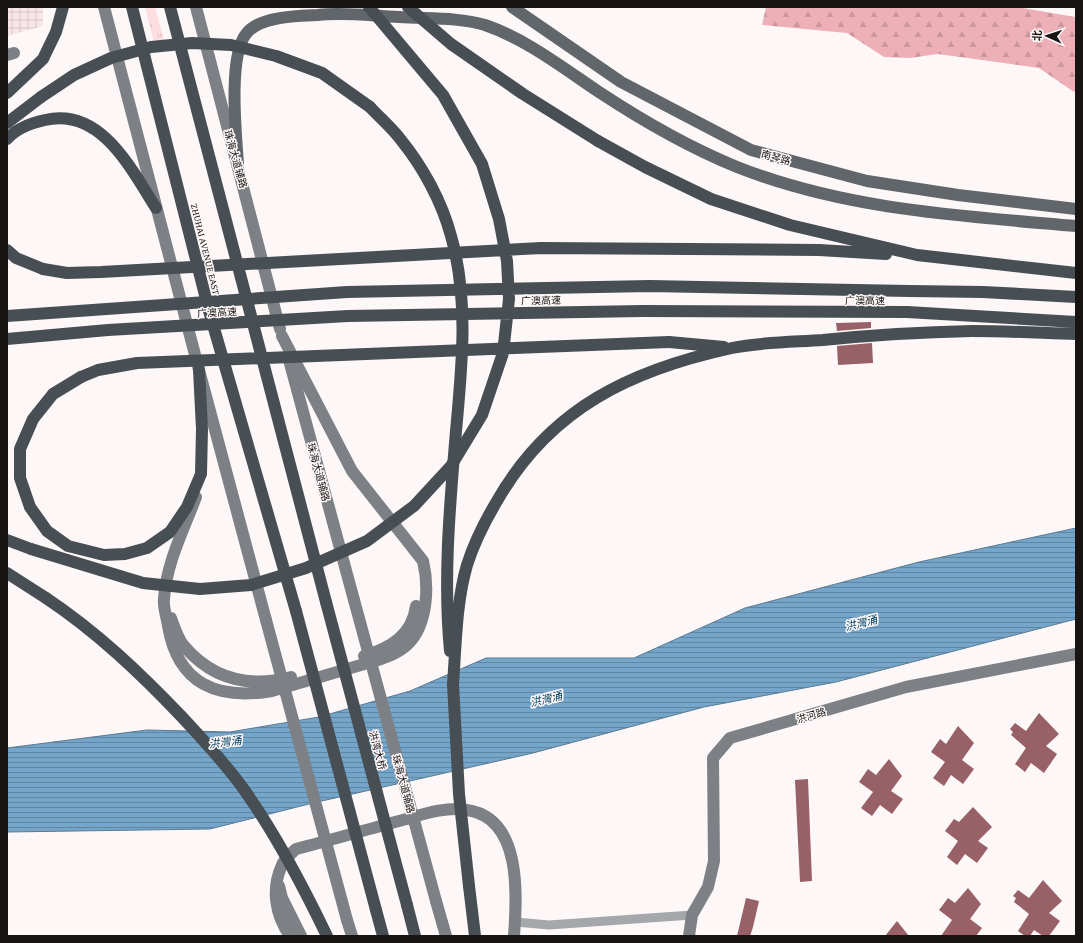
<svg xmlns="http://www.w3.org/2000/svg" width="1083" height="943" viewBox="0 0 1083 943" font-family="'Crimson Pro','Noto Sans SC',serif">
	<defs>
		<pattern id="industrial-grid" width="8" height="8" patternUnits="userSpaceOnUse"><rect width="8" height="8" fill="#fae6e8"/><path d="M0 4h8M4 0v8" fill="none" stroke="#d6c4c6"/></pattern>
		<pattern id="grass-tufts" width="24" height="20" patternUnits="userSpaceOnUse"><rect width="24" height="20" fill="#fcdde0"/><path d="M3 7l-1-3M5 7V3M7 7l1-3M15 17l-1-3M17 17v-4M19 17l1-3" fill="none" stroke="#d7bdbf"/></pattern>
		<pattern id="forest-firs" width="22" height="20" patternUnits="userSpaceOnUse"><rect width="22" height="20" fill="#eeb0b7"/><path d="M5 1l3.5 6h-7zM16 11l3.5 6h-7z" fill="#cb969c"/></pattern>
		<pattern id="water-rules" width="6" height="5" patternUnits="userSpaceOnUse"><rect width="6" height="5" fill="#75a6c9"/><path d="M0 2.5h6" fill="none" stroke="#5f86a2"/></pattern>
	</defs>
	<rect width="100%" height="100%" fill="#fef7f8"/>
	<path fill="url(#industrial-grid)" d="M7 7H43V26L7 36Z"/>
	<path fill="url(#grass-tufts)" d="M145 7H155L164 40 154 42Z"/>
	<path fill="url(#forest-firs)" d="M766 7H1017L1075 17 1076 90 1074 92 1039 68 938 54 910 58 884 57 847 33 762 25Z"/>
	<path fill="url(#water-rules)" stroke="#597a93" d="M1076 528V619L836 682 704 707 533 753 313 803 210 829 7 832V748L147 730 230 732 319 717 410 691 486 658H634L745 608 919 562Z"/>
	<path fill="#986067" d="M871 322V328L837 331 836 323Z
		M872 343 873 363 838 365 837 346Z
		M1039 713 1059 734 1046 746 1057 754 1044 773 1031 763 1025 772 1015 764 1026 748 1011 735 1013 732 1010 729 1015 723 1026 731Z
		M958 726 974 743 962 760 974 769 963 784 951 775 944 786 933 778 945 762 931 752 940 739 946 744Z
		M889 759 902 776 891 791 903 799 892 814 880 805 872 816 861 808 873 792 859 782 868 769 876 775Z
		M808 779 812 881 800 882 795 780Z
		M973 807 992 827 978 841 988 848 977 863 965 854 957 865 947 857 958 841 945 831 954 819 959 822Z
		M1043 880 1062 901 1049 913 1060 921 1049 936H1043L1034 930 1030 936H1025L1018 931 1029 914 1014 902 1016 898 1013 896 1018 890 1029 898Z
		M968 888 981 904 970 919 982 928 976 936H941L952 920 939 910 948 898 955 903Z
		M746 898 759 901 753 927 750 936H737Z
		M897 921 909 936H885Z"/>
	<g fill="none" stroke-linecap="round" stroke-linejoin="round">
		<path stroke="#a5a8ab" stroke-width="9" d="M515 922 549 925 692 915"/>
		<path stroke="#7d8185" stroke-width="12" d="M104 7 199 370 266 620
			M196 7 280 329
			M7 55 14 53
			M289 360 354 600
			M196 497C184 529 166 564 164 599 163 608 167 618 168 626 178 685 218 700 272 691L378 660C389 656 400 652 408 644 428 624 429 586 423 561L352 471 282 336
			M171 618C174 626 178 639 184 646 213 680 249 688 291 677
			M364 656C391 648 412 635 416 606
			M279 886 282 898 301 936
			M436 901 446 936
			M347 920 352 936
			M290 936C275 915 271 889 282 865 284 859 292 853 296 849 331 840 365 830 399 821 421 815 445 806 467 810 522 818 517 895 514 936
			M689 936 692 915 708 887 714 861 713 758 730 738 906 687 1076 654"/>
		<path stroke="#60666a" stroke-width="12" d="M512 7 621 82 751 150 867 181 958 195 1076 209
			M238 164C236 135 228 56 246 34 259 16 298 16 318 15 345 12 372 16 399 17 427 19 458 17 485 25 526 39 563 68 599 92 643 121 688 147 737 167 846 210 961 216 1076 226"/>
		<path stroke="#484f54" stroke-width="12" d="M132 7 209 311 296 611
			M170 7 326 602
			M7 93 43 59 56 32 63 7
			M370 107C380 118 392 128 401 140 423 167 442 202 451 236 469 299 462 366 456 431 450 504 443 578 450 651
			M7 123 41 97
			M7 139C17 128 31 123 45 120 101 107 131 169 156 208
			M598 141 645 167 711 199 790 225 917 255 1076 273
			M7 250 16 258 43 269
			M819 250 886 254
			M909 291 983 292 1076 297
			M907 312 1076 322
			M669 342 724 347
			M81 377 53 394 33 419 20 449V478L30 507 47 531 68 546 104 555 125 554 147 548 170 532 187 507 201 474 202 429 199 370
			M7 540 31 549
			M7 573 46 598
			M453 684C456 645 456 603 467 565 474 543 485 521 497 501 550 408 631 370 732 348 760 342 794 342 823 340 872 335 923 332 972 331 1007 331 1042 333 1076 334
			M469 886 475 936
			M407 905 415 936
			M376 910 383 936"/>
		<path stroke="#7d8185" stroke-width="12" d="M354 600 436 901
			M266 620 347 920"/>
		<path stroke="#484f54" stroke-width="12" d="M408 7 451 44 523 94 598 141
			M41 97 74 75 111 58 151 47 192 43 231 45 276 56 322 73 370 107
			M43 269 67 273 101 272 541 248 819 250
			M7 316 347 292 650 286 909 291
			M7 339 108 330 348 316 643 311 907 312
			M81 377 98 370 137 363 669 342
			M31 549 143 583 200 589 251 585 306 568 367 541 414 506 451 466 482 415 503 353 509 299 507 261 499 219 482 164 443 95 369 7
			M46 598C97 632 140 673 182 717 204 741 227 765 245 791 277 836 303 886 327 936
			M326 602 407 905
			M296 611 376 910
			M453 684 459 794 469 886"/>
	</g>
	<g text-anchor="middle" stroke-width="3" stroke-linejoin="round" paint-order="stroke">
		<g font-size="10" fill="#181414" stroke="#fef7f8">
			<text transform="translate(776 157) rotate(15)" y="4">南琴路</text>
			<text transform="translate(236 159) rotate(74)" y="4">珠海大道辅路</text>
			<text transform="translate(206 249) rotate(76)" y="4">ZHUHAI AVENUE EAST</text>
			<text transform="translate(541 300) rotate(-1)" y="4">广澳高速</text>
			<text x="865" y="304">广澳高速</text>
			<text transform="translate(217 312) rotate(-3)" y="4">广澳高速</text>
			<text transform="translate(319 472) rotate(75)" y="4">珠海大道辅路</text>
			<text transform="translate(811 715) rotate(-16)" y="4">洪河路</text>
			<text transform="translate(378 750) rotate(75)" y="4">洪湾大桥</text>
			<text transform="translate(404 784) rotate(75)" y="4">珠海大道辅路</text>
		</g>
		<g font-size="11" font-style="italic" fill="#004264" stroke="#fef7f8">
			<text transform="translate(861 623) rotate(-14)" y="4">洪灣涌</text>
			<text transform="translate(546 699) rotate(-14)" y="4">洪灣涌</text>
			<text transform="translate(225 742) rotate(-7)" y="4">洪灣涌</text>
		</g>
	</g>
	<rect width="1083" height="943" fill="none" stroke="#181414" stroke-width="16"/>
	<g transform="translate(1047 36) rotate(273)" stroke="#fef7f8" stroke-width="3" paint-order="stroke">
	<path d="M0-3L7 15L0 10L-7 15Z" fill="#181414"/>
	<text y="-6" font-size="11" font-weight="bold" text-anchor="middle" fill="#181414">北</text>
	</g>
</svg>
